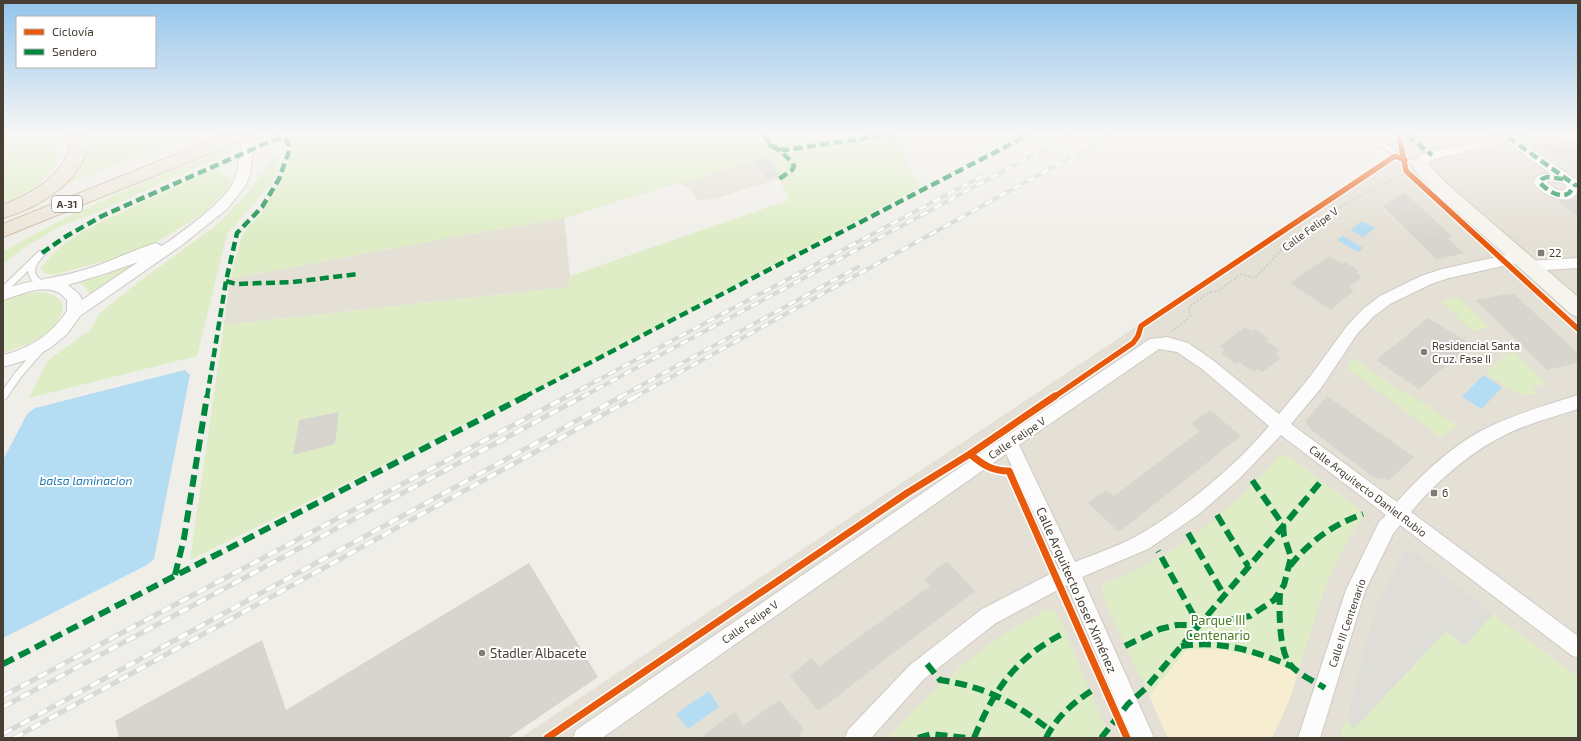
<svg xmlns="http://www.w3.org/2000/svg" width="1581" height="741" viewBox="0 0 1581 741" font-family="'Exo 2',sans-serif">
	<rect width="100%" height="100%" fill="#f0eee8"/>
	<path fill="#e5e0d5" d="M894 135H961L897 145Z
		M1382 135H1418L1431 146 1477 135H1578V738H520L1393 155 1370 145Z
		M768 157 779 179 717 198 698 201 689 189 683 185 678 184 751 161Z
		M564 218 570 276 569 287 224 325 230 279 447 238Z"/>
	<path fill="#deedc5" d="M3 135H50L58 141C58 150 59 158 55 166 48 182 18 197 3 203Z
		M87 135H191L67 184C79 170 84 160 90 143Z
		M296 135H894L898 145 920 187 580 368 190 560 224 325 569 287 570 276 789 200 768 157 751 161 678 184 671 185 564 218 447 238 230 279 242 236 248 227 261 214 288 163 292 140Z
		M233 145 231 152 98 212 63 225 28 245 3 264V252C76 209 155 178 233 145Z
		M278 151 279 164 271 184 227 234 197 356 29 398 47 361 90 330 101 312 136 284 217 225 248 193Z
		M216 168 232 180 229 187 203 214 148 247 122 256 54 275 44 273 41 268C64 236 104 221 138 204 164 192 190 180 216 168Z
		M155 254 91 295 84 286 78 282 101 277Z
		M37 292C76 294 65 321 41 337 29 345 17 349 3 352V301L23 294Z
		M1458 297 1489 327 1472 331 1441 301Z
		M1514 352 1546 384 1531 387 1537 393 1521 395 1486 374 1500 359 1522 380 1499 356Z
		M1353 358 1405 394 1408 393 1457 426 1441 437 1347 368Z
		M1280 455 1290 457 1358 508 1362 518 1343 548 1322 595 1289 701 1272 738H1168L1142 678H1140L1102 594 1103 585C1128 573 1153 562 1177 547 1215 522 1250 489 1280 455Z
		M1405 550 1414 551 1493 614 1578 677V738H1340C1357 694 1361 646 1378 602 1385 584 1396 567 1405 550Z
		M1047 609 1057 613 1110 738H889L914 710 941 684H944C970 654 1010 629 1047 609Z"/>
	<path fill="#f7edd0" d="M1201 649C1236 649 1267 658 1298 674L1289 701 1272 738H1168L1149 696 1186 650Z"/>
	<path fill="#dfddd8" d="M1405 550 1414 551 1493 614 1465 646 1446 631 1354 729 1347 720 1364 649 1378 601Z"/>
	<path fill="#b4dcf2" d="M1362 221 1375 228 1363 237 1350 230Z
		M1343 236 1363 248 1358 252 1337 240Z
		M185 370 190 375 154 559 147 565 3 638V460L27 414 35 408Z
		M1483 375 1502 387 1482 409 1462 397Z
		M709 691 719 707 688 729 676 714Z"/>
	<path fill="#d8d5cf" d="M1578 138V171L1544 147Z
		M768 157 779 177 767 179 763 171 759 172 751 161Z
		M1404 192 1452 236 1447 238 1464 253 1437 260 1383 206Z
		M1578 193V217L1557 200H1570L1575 197Z
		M1329 256 1343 264 1346 262 1359 271 1356 273 1362 277 1349 287 1354 290 1331 310 1290 283Z
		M1513 293 1578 353V363L1547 370 1475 300Z
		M1428 318 1471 344 1419 389 1376 360Z
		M1245 327 1251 331 1255 329 1269 339 1266 341 1280 350 1276 354 1281 358 1263 372 1258 369 1254 372 1239 362 1235 364 1221 353 1225 350 1219 346Z
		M1327 396 1414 457 1389 480 1374 478 1310 429 1305 421Z
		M1210 410 1241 436 1119 532 1088 503 1106 490 1114 496 1200 431 1191 424Z
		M339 412 335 444 293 455 299 420Z
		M947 561 975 591 818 711 790 676 811 658 819 666 930 586 924 579Z
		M529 563 598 677 508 738H119L115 721 262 640 286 710Z
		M779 700 804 729 798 738H700L735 711 743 726Z"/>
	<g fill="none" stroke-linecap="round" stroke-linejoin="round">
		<defs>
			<path id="lane" d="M1373 140 1388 146 1407 159 1422 163 1423 164 1420 166 1403 161 1384 148 1371 143V141Z
				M39 251H42L46 253C41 259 31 268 37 276 40 280 44 282 47 285L46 287C37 288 29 279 28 271L6 292 3 293V286Z
				M39 348 42 349 43 351 42 353 21 377 6 399 3 400V390L15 373 36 349Z"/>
			<path id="street" d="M243 135H255L250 174 246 185 227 209 182 245 80 316 67 334 50 348 30 359 3 367V355C29 349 52 334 67 311V300C64 297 61 293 57 292 41 284 18 296 3 300V289C30 280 59 278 87 269 110 262 133 250 156 243L162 246C182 232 222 204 233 183 240 169 240 150 243 135ZM138 262 82 300 79 294 68 285 107 273Z
				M1503 135H1524L1522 138 1518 139 1578 181C1578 183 1579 188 1578 190 1572 210 1541 194 1533 183L1537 176 1550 173 1506 142 1431 160C1426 165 1423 169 1415 167L1414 164 1422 154ZM1548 181 1563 183 1567 186 1564 190C1558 192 1552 187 1547 182Z
				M1520 252 1525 253 1527 257 1525 261 1449 278 1431 284 1390 304 1373 317 1357 334 1321 388 1291 424 1397 502C1422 474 1457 441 1491 426 1519 413 1549 404 1578 395V409C1553 417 1526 424 1503 436 1469 453 1435 483 1411 512L1578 636V658L1571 655 1400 525 1393 534 1365 591 1320 738H1298L1346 590 1379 522 1386 515 1281 435 1239 479 1199 514 1148 549 1082 577 1154 738H1132L1067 585 996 623 924 679 871 738H845L848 730 910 665 982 609 1060 569 1006 454 602 738H573L576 730 1003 438 1150 339 1167 337 1188 343 1214 361 1279 414 1309 378 1347 326 1363 309 1380 296 1421 276 1442 269ZM1159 349 1177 352 1202 369 1269 426C1236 466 1180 512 1135 537 1116 547 1095 554 1075 562L1019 445Z
				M1578 258V268L1529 271 1524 270 1522 266 1524 262 1529 261Z"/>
			<path id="secondary" d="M1420 158 1426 160 1432 168 1447 184 1578 297V317L1571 314 1435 192 1419 176 1411 164 1414 160Z"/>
			<path id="highway" d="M67 135H84L89 142C82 182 39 208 3 218V205C32 193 65 176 71 142Z
				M224 135H248L245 139 3 237V224Z"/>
		</defs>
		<use href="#lane" stroke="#cdcac4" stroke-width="2"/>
		<use href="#street" stroke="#cdcac4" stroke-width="2"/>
		<use href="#secondary" stroke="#d0cbbe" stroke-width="2"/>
		<use href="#highway" stroke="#cbbba1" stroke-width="2"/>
		<path stroke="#d1cec9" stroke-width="2" stroke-dasharray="2 2" stroke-linecap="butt" d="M1171 332 1190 317 1189 307 1210 292 1218 291 1241 274 1255 278 1283 248 1336 210 1375 187 1409 172"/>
		<use href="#lane" fill="#fdfcfc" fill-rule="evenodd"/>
		<use href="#street" fill="#fdfcfc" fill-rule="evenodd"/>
		<use href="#secondary" fill="#f6f4ee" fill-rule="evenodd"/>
		<use href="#highway" fill="#ece5d8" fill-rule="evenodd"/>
		<defs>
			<path id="rail-far1" d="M566 397 982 176
				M582 397 1071 135
				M620 397 858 267
				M635 397 1111 135"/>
			<path id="rail" d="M3 696 568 396
				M3 707 584 396
				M3 734 622 396
				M14 738 637 396"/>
		</defs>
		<use href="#rail-far1" stroke="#d9d9d8" stroke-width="4"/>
		<use href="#rail" stroke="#d9d9d8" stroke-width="5"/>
		<use href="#rail-far1" stroke="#fff" stroke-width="2.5" stroke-dasharray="8" stroke-linecap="butt"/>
		<use href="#rail" stroke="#fff" stroke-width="3.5" stroke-dasharray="10" stroke-linecap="butt"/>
		<path stroke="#00873e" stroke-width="4.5" stroke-dasharray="9 4.5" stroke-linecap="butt" d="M764 135C772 148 786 153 794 166L792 170 779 179
			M1407 135 1432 155
			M1508 137 1575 185H1578
			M768 144 775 148 785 150 873 137 893 136
			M1563 179 1547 177 1542 179 1540 183C1546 189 1560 200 1569 193 1571 191 1573 187 1575 185
			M42 253 65 237 102 216 280 137
			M226 281 236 284 293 282 358 274
			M207 397 226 281 237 233 262 207 279 179 288 154 289 145 286 140 277 139
			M524 397 1028 135"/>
		<path stroke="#00873e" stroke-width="6" stroke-dasharray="12 6" stroke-linecap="butt" d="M1217 515 1248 566
			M1188 533 1224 595
			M1290 566C1310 541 1332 525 1363 514
			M175 575 184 538 207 396
			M1280 593C1279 611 1279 648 1289 663 1297 674 1314 681 1325 688
			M1204 619 1217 622 1250 616 1274 600 1284 585 1291 557 1284 536 1283 525 1252 480
			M1125 646 1160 629 1177 625H1199L1158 551
			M1181 646C1221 640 1256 651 1293 667
			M3 664 526 396
			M927 664 940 680C987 687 1013 702 1050 730
			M918 738 932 734 967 738
			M974 738C995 688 1016 657 1066 632
			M1046 738C1057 716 1074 702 1094 689
			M1101 738 1128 704 1145 689 1323 479"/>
		<defs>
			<path id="cycleway-far1" d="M1399 135 1406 171 1578 329
				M1054 397 1133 343 1138 336 1141 326 1395 156 1405 160"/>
			<path id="cycleway" d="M970 454C983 465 992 471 1009 471L1127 738
				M547 738 907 493 970 454 1055 396"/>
		</defs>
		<use href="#cycleway-far1" stroke="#fff" stroke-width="8"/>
		<use href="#cycleway" stroke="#fff" stroke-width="10"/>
		<use href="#cycleway-far1" stroke="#e8590c" stroke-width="5.5"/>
		<use href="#cycleway" stroke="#e8590c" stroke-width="7"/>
	</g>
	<linearGradient id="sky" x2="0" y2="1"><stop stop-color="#93c4ec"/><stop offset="0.56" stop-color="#f8f7f5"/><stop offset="1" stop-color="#f8f7f5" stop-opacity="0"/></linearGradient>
	<rect width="1581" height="239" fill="url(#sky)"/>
	<g fill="#827c73" stroke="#fff" stroke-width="1.5">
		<rect x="1537" y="249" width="8" height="8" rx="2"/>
		<circle cx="1424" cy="352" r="4"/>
		<rect x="1430" y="489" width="8" height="8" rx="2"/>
		<circle cx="482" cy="653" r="4"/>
	</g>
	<g text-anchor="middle" stroke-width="4" stroke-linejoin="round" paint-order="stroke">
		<rect fill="#fff" stroke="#7e7971" stroke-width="1" x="52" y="196" width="30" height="16" rx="3"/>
		<g font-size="10" font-weight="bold" fill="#473f34">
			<text x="67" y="208">A-31</text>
		</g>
		<g font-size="11" fill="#473f34" stroke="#fff">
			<text transform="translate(1310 229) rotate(-36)" y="4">Calle Felipe V</text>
			<text transform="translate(1017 438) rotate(-34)" y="4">Calle Felipe V</text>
			<text transform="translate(1368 491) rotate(37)" y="4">Calle Arquitecto Daniel Rubio</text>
			<text transform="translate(750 622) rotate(-35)" y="4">Calle Felipe V</text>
			<text transform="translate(1347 623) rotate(-71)" y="4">Calle III Centenario</text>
		</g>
		<g font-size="11" fill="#473f34" stroke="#fff" text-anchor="start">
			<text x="1549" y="257">22</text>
			<text x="1432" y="350">Residencial Santa<tspan x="1432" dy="13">Cruz. Fase II</tspan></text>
			<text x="1442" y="497">6</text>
		</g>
		<g font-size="12" font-style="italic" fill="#227ab4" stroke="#fff">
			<text x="86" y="485">balsa laminacion</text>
		</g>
		<g font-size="13" fill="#473f34" stroke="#fff">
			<text transform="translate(1077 590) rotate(66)" y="5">Calle Arquitecto Josef Ximénez</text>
		</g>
		<g font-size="13" fill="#477e21" stroke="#fff">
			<text x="1218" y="625">Parque III<tspan x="1218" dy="15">Centenario</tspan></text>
		</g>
		<g font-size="13" fill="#473f34" stroke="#fff" text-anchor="start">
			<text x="490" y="658">Stadler Albacete</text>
		</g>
	</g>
	<rect width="1581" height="741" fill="none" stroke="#473f34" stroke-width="8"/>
	<rect x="16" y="16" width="140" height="52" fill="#ffffff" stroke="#b5b2ae"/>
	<rect x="24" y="29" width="20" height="6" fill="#e8590c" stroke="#b5b2ae"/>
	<text x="52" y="36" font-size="12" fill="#473f34">Ciclovía</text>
	<rect x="24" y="49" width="20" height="6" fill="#00873e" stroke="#b5b2ae"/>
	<text x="52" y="56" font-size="12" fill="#473f34">Sendero</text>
</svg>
